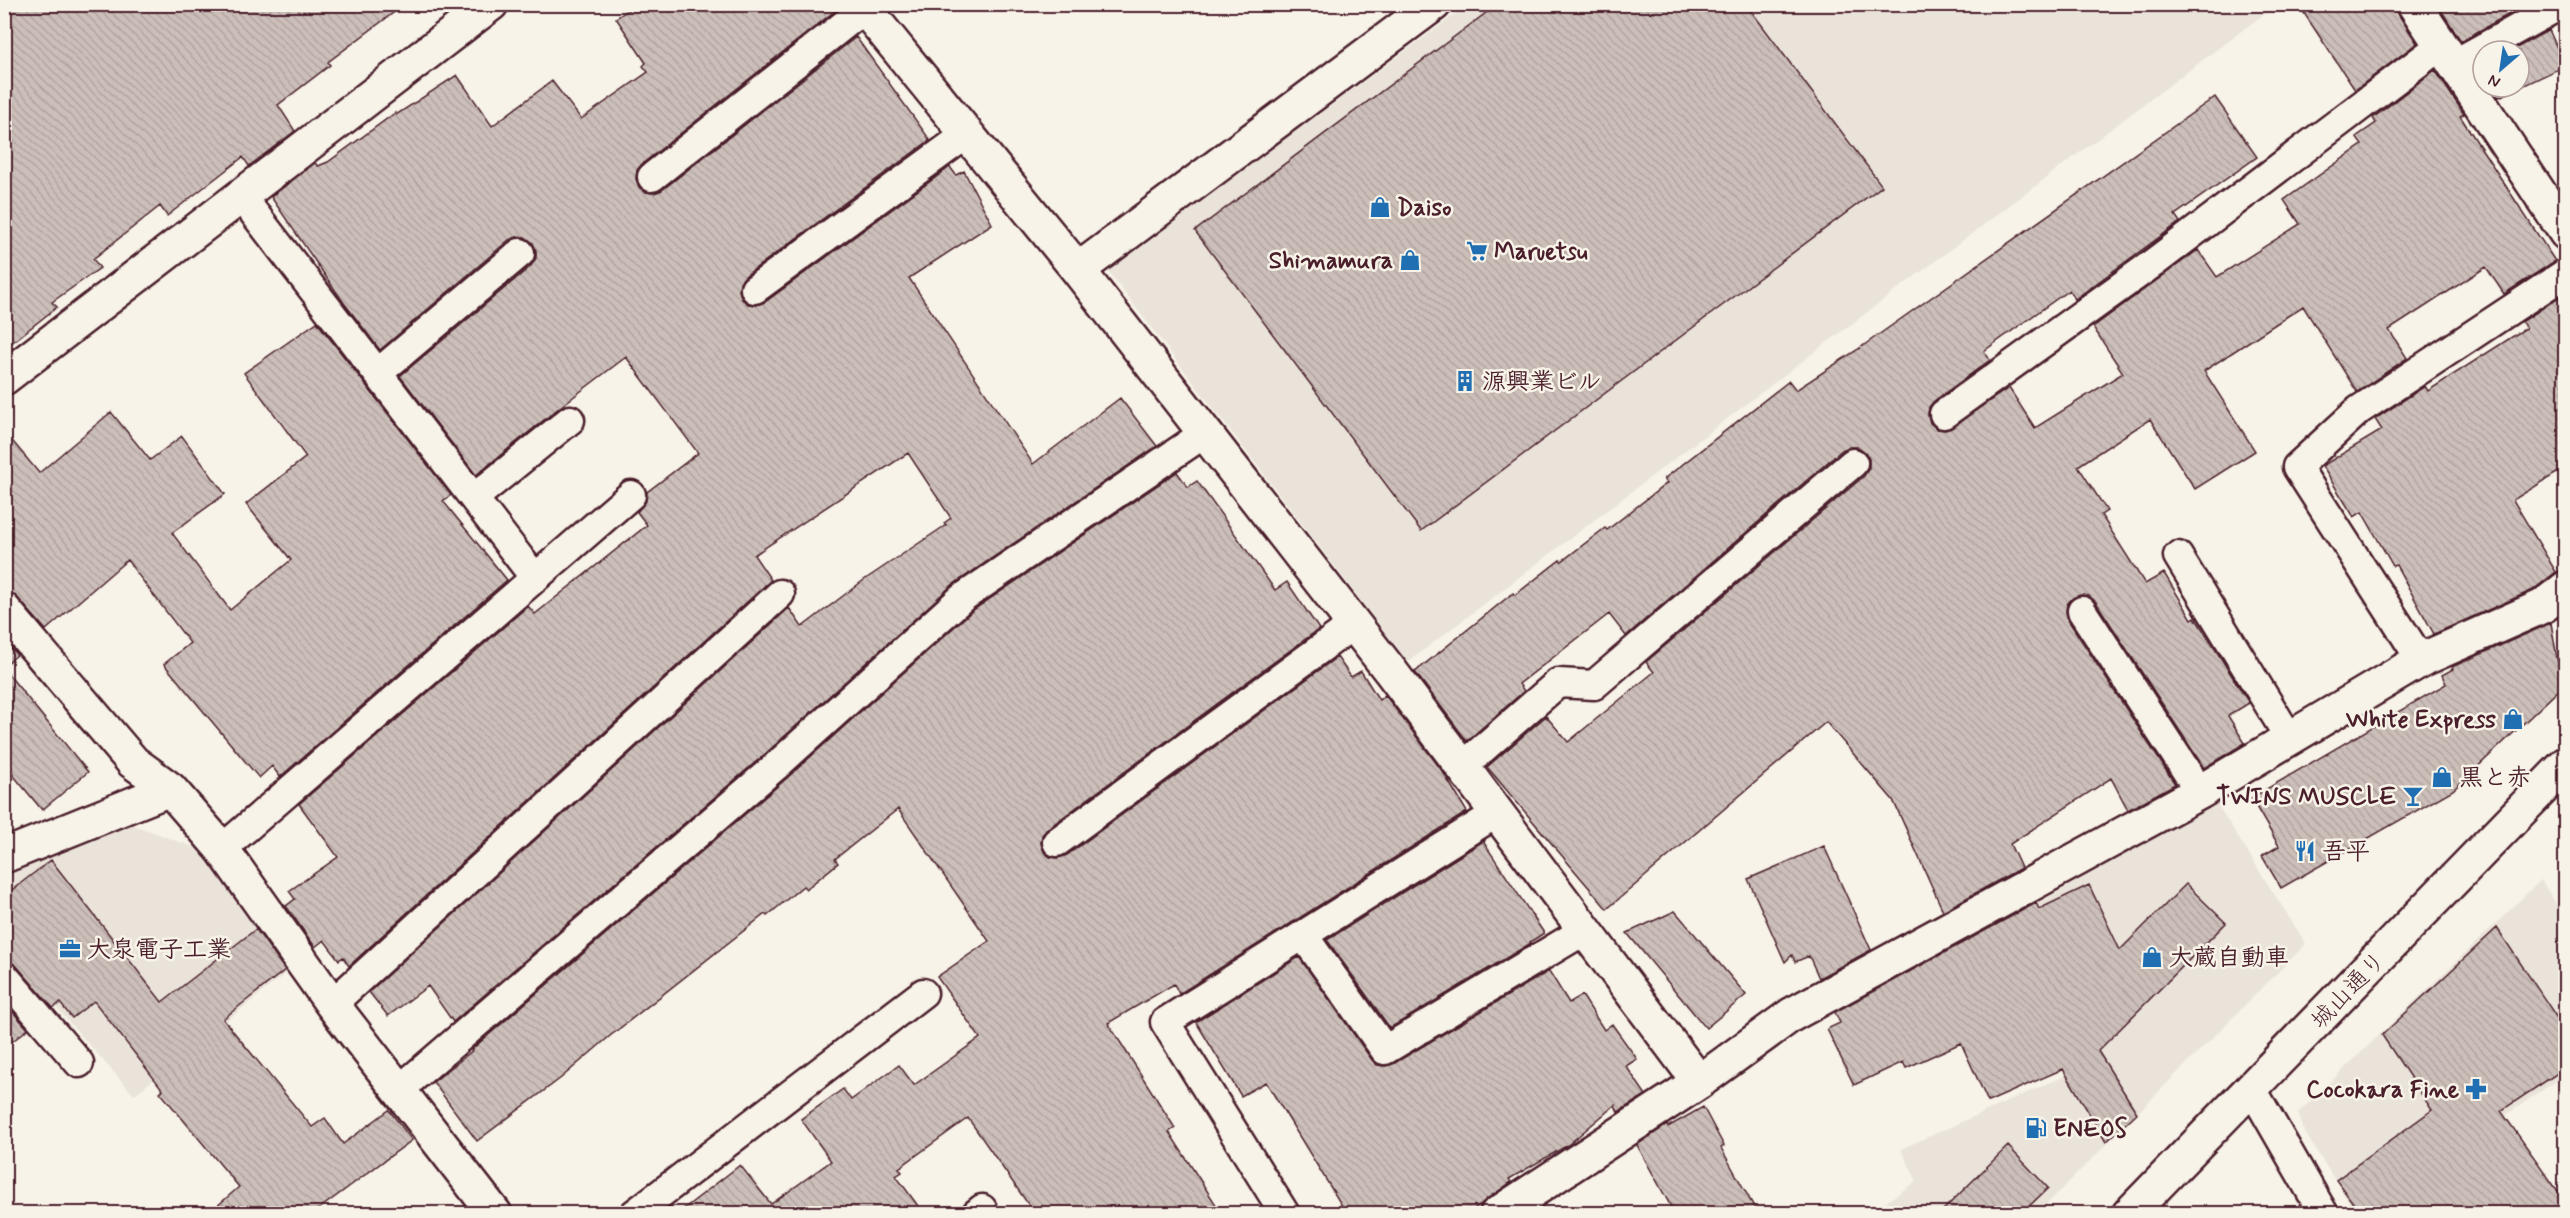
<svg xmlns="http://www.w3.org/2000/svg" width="2570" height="1218" viewBox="0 0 2570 1218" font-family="Mynerve,'Klee One',sans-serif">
	<defs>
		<pattern id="building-back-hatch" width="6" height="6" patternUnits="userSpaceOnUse" patternTransform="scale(1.5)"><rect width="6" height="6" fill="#ccbfb9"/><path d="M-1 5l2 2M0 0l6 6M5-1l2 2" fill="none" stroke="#b1a49f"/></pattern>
	</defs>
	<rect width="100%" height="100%" fill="#f7f3e8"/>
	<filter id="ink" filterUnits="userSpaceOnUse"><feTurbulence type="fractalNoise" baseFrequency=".0167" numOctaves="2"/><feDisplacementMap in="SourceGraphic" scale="12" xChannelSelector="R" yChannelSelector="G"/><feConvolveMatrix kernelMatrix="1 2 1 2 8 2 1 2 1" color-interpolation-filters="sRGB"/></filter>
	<g filter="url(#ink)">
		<path fill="#eae3da" d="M1468 5H2276L1825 344 1408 662 1107 270Z
			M2217 804 2306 944 2038 1213 1868 1214 1917 1181 1901 1149 2103 1059 2023 911Z
			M131 824 204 851 295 966 134 1095 5 950 4 869Z
			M2541 880 2565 918V1075L2456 1149 2504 1213H2356L2305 1133 2298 1113Z"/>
		<path fill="url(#building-back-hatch)" stroke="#4a1f2b" stroke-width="1.5" d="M4 4H405L328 62 330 65 278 105 295 131 249 166 243 157 167 216 160 206 93 259 100 268 52 302 57 307 4 349Z
			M637 4H832L836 10 642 164 637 170 636 179 639 187 645 192 654 193 662 190 856 37 930 140 745 276 740 282 739 290 742 299 748 304 756 305 765 302 950 167 956 175 964 171 992 224 909 278 1033 464 1120 398 1157 446 951 586 765 754 453 1022 428 986 388 1016 369 992 789 608 802 627 864 580 946 525 944 523 951 518 908 453 754 555 771 580 349 966 343 957 339 960 324 940 315 947 286 906 295 899 289 891 338 857 299 804 528 606 535 614 647 525 637 512 646 501 647 492 698 453 626 357 560 407 476 475 400 376 531 266 536 258V251L533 243 525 237H517L509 240 380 350 344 303 271 197 315 163 318 166 328 162 395 113 396 115 457 75 492 126 552 81 581 119 648 72 643 66 646 63 616 18Z
			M1498 4H1746L1882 186 1421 531 1195 231Z
			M2298 4H2395L2398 14 2417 43 2355 90Z
			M2437 4H2527L2461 41Z
			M2549 30 2565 66 2499 97 2492 87H2519V51H2511Z
			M2435 70 2464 114 2460 116 2555 261 2504 294 2486 267 2389 330 2407 358 2357 392 2303 306 2204 371 2255 451 2195 489 2150 419 2078 466 2107 511 2101 515 2145 584 2164 573 2192 619 2195 617 2249 703 2228 716 2245 743 2204 768 2096 602 2089 596 2081 595 2073 598 2067 604 2066 612 2068 620 2175 784 2128 810 2111 778 2010 844 2021 868 1943 911 1893 800 1826 722 1607 909 1487 767 1546 716 1568 742 1654 672 1646 662 1864 476 1869 468V459L1865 452 1858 447H1849L1842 450 1626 636 1609 614 1519 684 1524 691 1467 741 1415 672 1513 593 1515 595 1560 560 1562 561 1605 528 1607 530 1667 483 1664 479 1789 381 1796 390 1857 350 2215 97 2257 157 2175 215 2180 222 2075 299 2069 290 1984 351 1990 360 1934 401 1929 407 1928 415 1930 423 1937 429 1946 430 2009 388 2035 428 2123 373 2093 327 2198 250 2217 277 2300 224 2284 200 2362 145 2356 137 2376 123 2373 118Z
			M2565 293V468L2513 500 2556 572 2533 590 2434 634 2396 565 2393 566 2362 512 2354 517 2322 466 2382 430 2375 419 2425 386 2428 391 2526 328 2522 322Z
			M317 322 451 495 443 501 507 580 280 777 272 766 259 778 164 664 190 643 127 560 46 630 18 598 4 592V431L39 473 111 412 150 460 182 436 225 494 172 533 230 610 291 560 246 504 306 457 244 373Z
			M1177 472 1188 487 1197 481 1275 590 1287 582 1319 629 1047 829 1042 835 1041 843 1044 852 1050 857 1058 858 1067 855 1337 657 1351 677 1361 671 1379 700 1385 695 1443 772 1467 812 1179 994 1174 984 1108 1023 1175 1128 1169 1132 1222 1214H1035L968 1118 899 1168 902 1172 896 1176 924 1214H677L740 1165 771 1204 831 1161 801 1119 843 1089 851 1100 899 1065 914 1085 980 1038 937 977 989 941 898 809 835 859 838 863 806 889 803 886 767 916 765 914 610 1036 561 1078 477 1141 433 1082 472 1051 471 1050 787 778 972 611Z
			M2551 623 2562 687 2453 790 2281 888 2262 856 2279 846 2251 798 2446 684 2442 675 2453 669 2452 667Z
			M4 640 17 655 4 666Z
			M4 669 88 772 42 810 4 764Z
			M1485 840 1484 843 1544 933 1530 942 1531 943 1390 1028 1327 940Z
			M1824 846 1871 950 1819 978 1809 956 1795 962 1792 955 1785 962 1748 879Z
			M51 860 162 1002 256 929 285 970 223 1019 312 1127 325 1118 343 1144 389 1110 412 1140 312 1214H208L239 1187 160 1092 163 1090 94 1001 72 1018 60 1003 53 1008 16 965 4 960V896Z
			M2186 884 2226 923 2098 1051 2137 1113 2106 1142 2063 1069 1988 1102 1961 1043 1906 1068 1903 1062 1854 1085 1827 1029 1840 1023 1835 1012 2036 903 2039 909 2089 885 2120 950Z
			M1675 911 1746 995 1706 1028 1627 933Z
			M2497 928 2565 1030V1068L2501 1111 2565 1201V1214H2361L2336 1180 2432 1110 2382 1035Z
			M1299 957 1372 1060 1377 1065 1385 1066 1393 1064 1549 971 1569 1003 1582 995 1604 1030 1612 1024 1637 1059 1626 1066 1646 1095 1618 1112 1615 1105 1568 1145 1509 1179 1511 1182 1467 1214H1347L1266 1082 1241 1096 1196 1022Z
			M4 1002 28 1029 4 1048Z
			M1703 1107 1724 1146 1721 1148 1758 1214H1675L1637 1145 1667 1125 1668 1127Z
			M2008 1146 2048 1188 2021 1214H1939Z"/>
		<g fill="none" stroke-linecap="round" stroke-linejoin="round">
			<defs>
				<path id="service" d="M2452 65 2562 4
					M652 177 864 9
					M241 196 535 578
					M755 289 967 134
					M378 373 520 253
					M1944 414 2152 264 2440 46
					M474 498 570 420
					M2178 556 2290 739
					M2082 611 2200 792
					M2421 660 2297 467 2359 410 2566 273
					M1462 767 1558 683 1594 685 1853 463
					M1057 842 1354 624
					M222 849 631 495
					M1303 935 1385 1050 1585 930
					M4 976 79 1063
					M332 1004 780 594
					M2252 1089 2324 1214
					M399 1090 776 766 962 598 1205 433
					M634 1214 923 993
					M976 1214 982 1209
					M1285 1214 1165 1022 1497 813"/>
				<path id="minor" d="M861 4 1078 270 1392 673 1699 1082
					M2414 4 2566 233
					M1078 270 1434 4
					M4 378 491 4
					M4 610 133 762 170 789 222 849 332 1004 495 1214
					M4 856 170 789
					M1497 1214 1699 1082 1791 1015 2200 792 2421 660 2543 606 2566 588"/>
				<path id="tertiary" d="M2129 1214 2566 764"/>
			</defs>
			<use href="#service" stroke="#4a1f2b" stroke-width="33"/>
			<use href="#minor" stroke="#4a1f2b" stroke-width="38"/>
			<use href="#tertiary" stroke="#4a1f2b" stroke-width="38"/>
			<use href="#service" stroke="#f7f3e8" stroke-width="28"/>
			<use href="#minor" stroke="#f7f3e8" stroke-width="33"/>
			<use href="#tertiary" stroke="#f7f3e8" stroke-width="33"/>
		</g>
	</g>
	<defs>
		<symbol id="shop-bare" viewBox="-9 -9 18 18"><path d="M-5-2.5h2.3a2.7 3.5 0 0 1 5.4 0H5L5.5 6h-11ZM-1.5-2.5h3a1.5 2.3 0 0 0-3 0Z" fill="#1f6fb2" stroke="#f7f3e8" stroke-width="2.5" paint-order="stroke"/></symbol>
		<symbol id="supermarket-bare" viewBox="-9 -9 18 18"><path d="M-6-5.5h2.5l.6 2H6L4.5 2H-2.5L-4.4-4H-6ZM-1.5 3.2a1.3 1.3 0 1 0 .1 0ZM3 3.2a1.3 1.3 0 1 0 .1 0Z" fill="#1f6fb2" stroke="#f7f3e8" stroke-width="2.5" paint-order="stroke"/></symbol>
		<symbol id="building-bare" viewBox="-9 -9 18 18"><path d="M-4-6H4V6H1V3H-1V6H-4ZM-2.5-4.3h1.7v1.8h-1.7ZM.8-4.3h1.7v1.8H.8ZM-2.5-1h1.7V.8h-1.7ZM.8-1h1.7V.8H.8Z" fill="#1f6fb2" stroke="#f7f3e8" stroke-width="2.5" paint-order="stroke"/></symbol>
		<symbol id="bar-bare" viewBox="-9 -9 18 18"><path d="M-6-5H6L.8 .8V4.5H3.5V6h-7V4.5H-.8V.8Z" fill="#1f6fb2" stroke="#f7f3e8" stroke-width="2.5" paint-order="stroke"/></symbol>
		<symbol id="restaurant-bare" viewBox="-9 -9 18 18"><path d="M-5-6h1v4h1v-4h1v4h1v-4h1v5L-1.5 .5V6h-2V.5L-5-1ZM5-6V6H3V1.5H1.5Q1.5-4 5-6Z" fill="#1f6fb2" stroke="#f7f3e8" stroke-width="2.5" paint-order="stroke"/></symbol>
		<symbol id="office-bare" viewBox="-9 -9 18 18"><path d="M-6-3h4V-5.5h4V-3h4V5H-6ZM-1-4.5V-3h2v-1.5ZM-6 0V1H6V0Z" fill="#1f6fb2" stroke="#f7f3e8" stroke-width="2.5" paint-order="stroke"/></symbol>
		<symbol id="pharmacy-bare" viewBox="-9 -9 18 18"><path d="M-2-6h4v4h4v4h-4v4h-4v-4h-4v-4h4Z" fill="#1f6fb2" stroke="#f7f3e8" stroke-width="2.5" paint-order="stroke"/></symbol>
		<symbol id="fuel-bare" viewBox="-9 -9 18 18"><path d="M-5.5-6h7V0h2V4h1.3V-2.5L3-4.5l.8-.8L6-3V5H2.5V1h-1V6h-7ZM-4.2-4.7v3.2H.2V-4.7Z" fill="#1f6fb2" stroke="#f7f3e8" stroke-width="2.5" paint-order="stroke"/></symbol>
	</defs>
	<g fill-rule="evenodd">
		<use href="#shop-bare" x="1365" y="192" width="30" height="30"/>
		<use href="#supermarket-bare" x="1462" y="236" width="30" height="30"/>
		<use href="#shop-bare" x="1395" y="245" width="30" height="30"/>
		<use href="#building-bare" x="1450" y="366" width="30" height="30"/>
		<use href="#shop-bare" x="2498" y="704" width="30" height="30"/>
		<use href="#shop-bare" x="2427" y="762" width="30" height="30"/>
		<use href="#bar-bare" x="2398" y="781" width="30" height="30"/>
		<use href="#restaurant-bare" x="2290" y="836" width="30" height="30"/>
		<use href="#office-bare" x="55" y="934" width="30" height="30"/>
		<use href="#shop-bare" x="2137" y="942" width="30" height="30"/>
		<use href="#pharmacy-bare" x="2461" y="1074" width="30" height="30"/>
		<use href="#fuel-bare" x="2021" y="1113" width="30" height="30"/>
	</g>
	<g text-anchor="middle" stroke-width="5" stroke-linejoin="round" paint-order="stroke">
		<g font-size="24" font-weight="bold" fill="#4a1f2b" stroke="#f7f3e8" text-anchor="start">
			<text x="1397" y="215">Daiso</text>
			<text x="1494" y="259">Maruetsu</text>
			<text x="1393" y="268" text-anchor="end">Shimamura</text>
			<text x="1482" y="389">源興業ビル</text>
			<text x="2496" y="727" text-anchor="end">White Express</text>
			<text x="2459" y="785">黒と赤</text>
			<text x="2396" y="804" text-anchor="end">TWINS MUSCLE</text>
			<text x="2322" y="859">吾平</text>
			<text x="87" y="957">大泉電子工業</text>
			<text x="2169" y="965">大蔵自動車</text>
			<text x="2459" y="1097" text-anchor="end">Cocokara Fine</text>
			<text x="2053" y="1136">ENEOS</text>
		</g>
		<g font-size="24" fill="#4a1f2b" stroke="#f7f3e8">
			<text transform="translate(2348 990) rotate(-46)" y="8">城山通り</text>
		</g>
	</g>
	<rect width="2570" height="1218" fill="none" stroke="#f7f3e8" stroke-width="24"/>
	<rect x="12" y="12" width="2546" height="1194" fill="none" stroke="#4a1f2b" stroke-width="2" filter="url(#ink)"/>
	<g transform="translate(2501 69) rotate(209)"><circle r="28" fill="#f7f3e8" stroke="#b29e9c" stroke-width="1.5"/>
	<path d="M0-4.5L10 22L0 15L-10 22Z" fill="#1f6fb2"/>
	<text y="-9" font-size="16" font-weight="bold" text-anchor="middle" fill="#4a1f2b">N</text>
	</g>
</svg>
